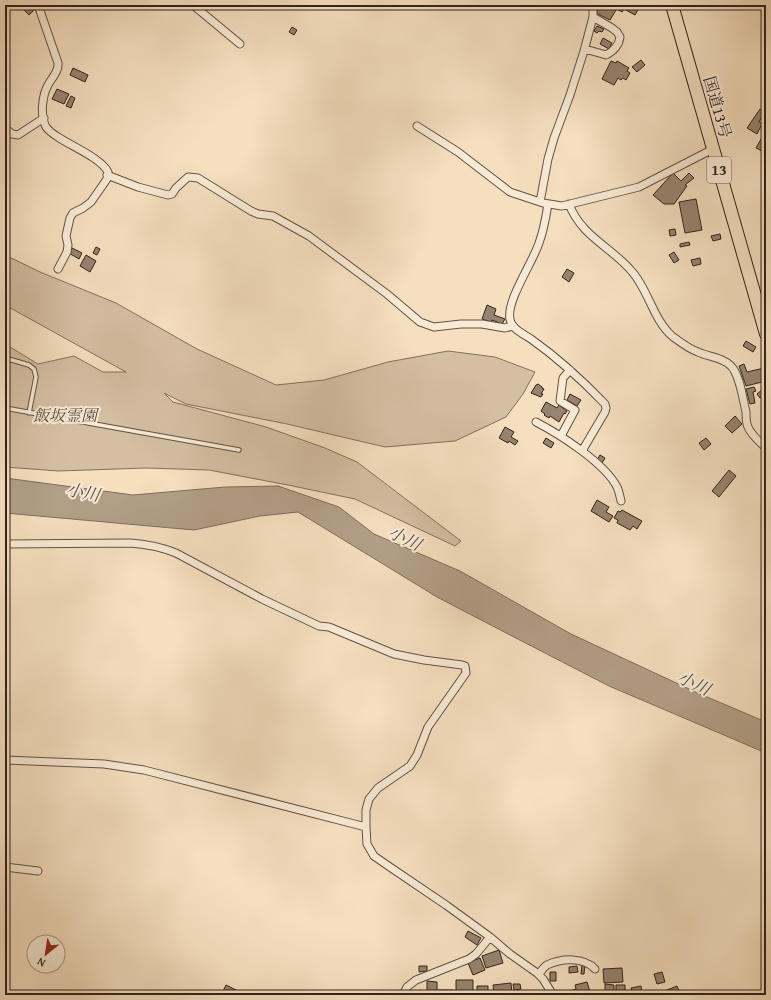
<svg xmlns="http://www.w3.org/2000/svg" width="771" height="1000" viewBox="0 0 771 1000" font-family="'Gentium Book Plus','Noto Serif JP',serif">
	<rect width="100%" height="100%" fill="#f5dfbf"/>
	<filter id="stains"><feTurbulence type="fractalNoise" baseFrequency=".005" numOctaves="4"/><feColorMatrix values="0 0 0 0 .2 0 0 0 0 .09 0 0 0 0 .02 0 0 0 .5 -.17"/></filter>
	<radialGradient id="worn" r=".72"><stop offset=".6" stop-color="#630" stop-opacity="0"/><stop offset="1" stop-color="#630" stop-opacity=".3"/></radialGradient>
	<path fill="#d4bfa3" stroke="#82705f" d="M5 255 40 272 116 303 197 349 276 385 324 380 388 362 448 351 495 357 535 372 523 394 506 417 455 441 385 447 287 424 186 404 164 393 173 402 266 427 325 448 357 462 461 541 455 546 355 499 293 486 209 470 146 468 58 471 5 467V344L38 364 74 356 103 372H126L5 305Z"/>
	<path fill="#b29f87" stroke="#7e6d5c" d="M5 478 133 495 225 487 278 486 339 507 374 534 460 571 571 634 700 694 766 722V753L609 686 510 635 437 597 298 512 260 516 194 530 5 513Z"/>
	<path fill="#978470" stroke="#31221b" d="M23 5H33L36 8 29 15 21 7Z
		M601 5H607L616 10 610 20 596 13Z
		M613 5H638L640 6 635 15 624 9 622 12 612 6Z
		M597 26 604 29 602 32 599 31 597 33 594 31Z
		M292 27 297 30 294 35 289 32Z
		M603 38 612 43 609 49 600 44Z
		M641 60 645 65 637 72 632 67Z
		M611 61 616 63 617 61 629 68 627 71 630 73 626 80 623 78 621 80 618 78 614 85 602 79Z
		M73 68 88 75 85 82 70 75Z
		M57 89 69 94 64 104 52 99Z
		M71 96 75 98 71 108 66 106Z
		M760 109 766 112V117L762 116 759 122 762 124 757 134 747 128Z
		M761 139 766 141V153L756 148Z
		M673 173 681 181 689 173 694 178 685 185 687 186 674 204H664L653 195Z
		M696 199 702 230 685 233 679 202Z
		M675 229 676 235 670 236 669 230Z
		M720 234 721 239 713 241 711 236Z
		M689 242 690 245 680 247V244Z
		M96 247 100 249 97 255 93 253Z
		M72 248 82 253 79 259 69 253Z
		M674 252 679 260 674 263 669 255Z
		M86 255 96 261 90 272 80 266Z
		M700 258 701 264 693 266 691 260Z
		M567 269 574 273 569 282 562 277Z
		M487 305 496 309 494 315 505 319 502 324 492 320 491 322 482 319Z
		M746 341 756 347 753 352 743 346Z
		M744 364 747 372 764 368 766 381 746 386 739 366Z
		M538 384 542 387V388L544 389 541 394H543L541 397 531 393 536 385Z
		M754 387 756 391 753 392 755 403 750 404 746 389Z
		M764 388 766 393 760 398 757 394Z
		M570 394 581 400 577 406 567 400Z
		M546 402 557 408 559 405 567 411 565 414 564 413 559 422 550 416 549 418 544 415 545 414 541 411Z
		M735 416 742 424 732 433 725 426Z
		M505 427 514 432 511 437 518 441 515 445 509 441 508 443 499 438Z
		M546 438 554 443 551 448 543 443Z
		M706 438 711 444 704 450 699 443Z
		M600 455 605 458 602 463 597 460Z
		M729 470 736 476 719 497 712 491Z
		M597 500 609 507 606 512 613 516 609 522 591 511Z
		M622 510 642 521 637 529 633 526 630 530 617 523 618 520 614 518 618 511 620 512Z
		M468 931 481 938 477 945 465 937Z
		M499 950 503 963 486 968 482 956Z
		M480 958 485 970 473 975 468 963Z
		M582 964H585L584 974H581Z
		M419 966H427V971L419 972Z
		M577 966 578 972 569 973V967Z
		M622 968 623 982 604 983 603 969Z
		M550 972H556V981H550Z
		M662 972 665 982 657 984 654 974Z
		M456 980H473V995H456Z
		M427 981 437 982V995H427Z
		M587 982 591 995H568L567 992 576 989 575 985Z
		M511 983 512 995H494L493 985Z
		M513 984H520L521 989 514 990Z
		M605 984 614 985V995H605Z
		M226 985 240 992 238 995H221Z
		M616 985H625V995H616Z
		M477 986H488V993H477Z
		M641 986 642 994 633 995 631 988Z
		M677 986 681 995H658L657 994Z
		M438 990H453V995H438Z"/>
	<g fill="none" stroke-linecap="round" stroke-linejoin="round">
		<defs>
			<path id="service" d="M5 358 29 365 34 369 36 377 29 413
				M5 408 239 450"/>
			<path id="minor" d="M38 5 58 63C59 71 52 78 48 85 42 96 40 115 46 127 49 131 53 134 58 137 71 146 101 158 108 172L107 179 91 202 83 208 73 213 70 218 66 236 68 245 67 252 58 269
				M193 5 240 44
				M585 49 606 55C614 51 619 45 620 37L617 32 612 28 593 17
				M417 126 458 152 510 192 543 203 562 206 639 187 713 149
				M5 128 12 134 18 135 44 118
				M107 175 138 187 168 195 172 194 176 188 188 177 198 178 251 211 258 214 273 216 309 236 387 294 420 322 434 327 461 324H482L505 328 513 326
				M540 202 548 159 554 138 570 95 584 51 593 17V10L595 5
				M548 204C546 217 544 230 539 243 533 262 506 301 510 319 511 329 524 334 531 339 558 358 582 380 605 404L606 408 605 412 582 451
				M569 204C582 238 614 248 634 274 649 293 654 320 672 336 680 342 689 349 698 352 708 357 722 357 731 366 740 375 743 400 746 412 746 417 746 423 748 427 751 435 760 442 766 448
				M536 422C559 434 605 463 617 487 619 491 620 497 621 501
				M561 436 575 410 560 401 563 378 570 370
				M5 544 130 543C146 544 161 547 176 553L262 599 319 626 329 627 394 654 424 660 462 665 465 666 466 673 428 727 417 755 410 766 378 788 369 799 366 810V827L367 844 374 856 384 863 446 905 490 937 510 954 537 973 543 979 553 995
				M5 760 104 764 144 770 366 827
				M5 867 38 871
				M539 974C541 971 544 967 547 965 562 958 584 957 595 969
				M403 995 407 987 416 980 469 959 476 954 490 937"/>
			<path id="trunk" d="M672 5 766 334"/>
		</defs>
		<use href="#service" stroke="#625144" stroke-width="5.5"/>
		<use href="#minor" stroke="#625144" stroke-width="9"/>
		<use href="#trunk" stroke="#31221b" stroke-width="14"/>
		<use href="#service" stroke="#f8ead5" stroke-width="3.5"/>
		<use href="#minor" stroke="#f8ead5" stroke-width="7"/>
		<use href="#trunk" stroke="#f5dfbf" stroke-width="12"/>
	</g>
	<g text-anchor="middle" stroke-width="4" stroke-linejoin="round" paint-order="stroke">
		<rect fill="#f8ead5" stroke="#6d5e53" stroke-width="1" x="707" y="157" width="24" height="26" rx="3"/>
		<g font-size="15" font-weight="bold" fill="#31221b">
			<text x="719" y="175">13</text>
		</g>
		<g font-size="16" fill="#31221b" stroke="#f8ead5">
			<text transform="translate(718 107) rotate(74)" y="6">国道13号</text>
		</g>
		<g font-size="16" font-style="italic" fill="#5a493d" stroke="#f8ead5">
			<text x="65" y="421">飯坂霊園</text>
		</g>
		<g font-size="17" font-style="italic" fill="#5e4e41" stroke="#f8ead5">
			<text transform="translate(83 492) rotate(11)" y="6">小川</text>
			<text transform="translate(405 538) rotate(26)" y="6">小川</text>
			<text transform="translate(694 683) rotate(25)" y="6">小川</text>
		</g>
	</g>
	<rect width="771" height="1000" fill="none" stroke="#f5dfbf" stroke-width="20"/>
	<rect x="6" y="6" width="759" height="988" fill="none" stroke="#31221b" stroke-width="2"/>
	<rect x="10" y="10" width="751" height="980" fill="none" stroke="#31221b"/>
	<g transform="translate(46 954) rotate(210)"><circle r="19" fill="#f8ead5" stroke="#a89a8b"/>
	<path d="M0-3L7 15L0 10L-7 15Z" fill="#8f2418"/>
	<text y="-6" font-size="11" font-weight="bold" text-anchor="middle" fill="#31221b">N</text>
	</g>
	<rect width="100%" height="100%" filter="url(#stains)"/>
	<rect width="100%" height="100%" fill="url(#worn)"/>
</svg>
